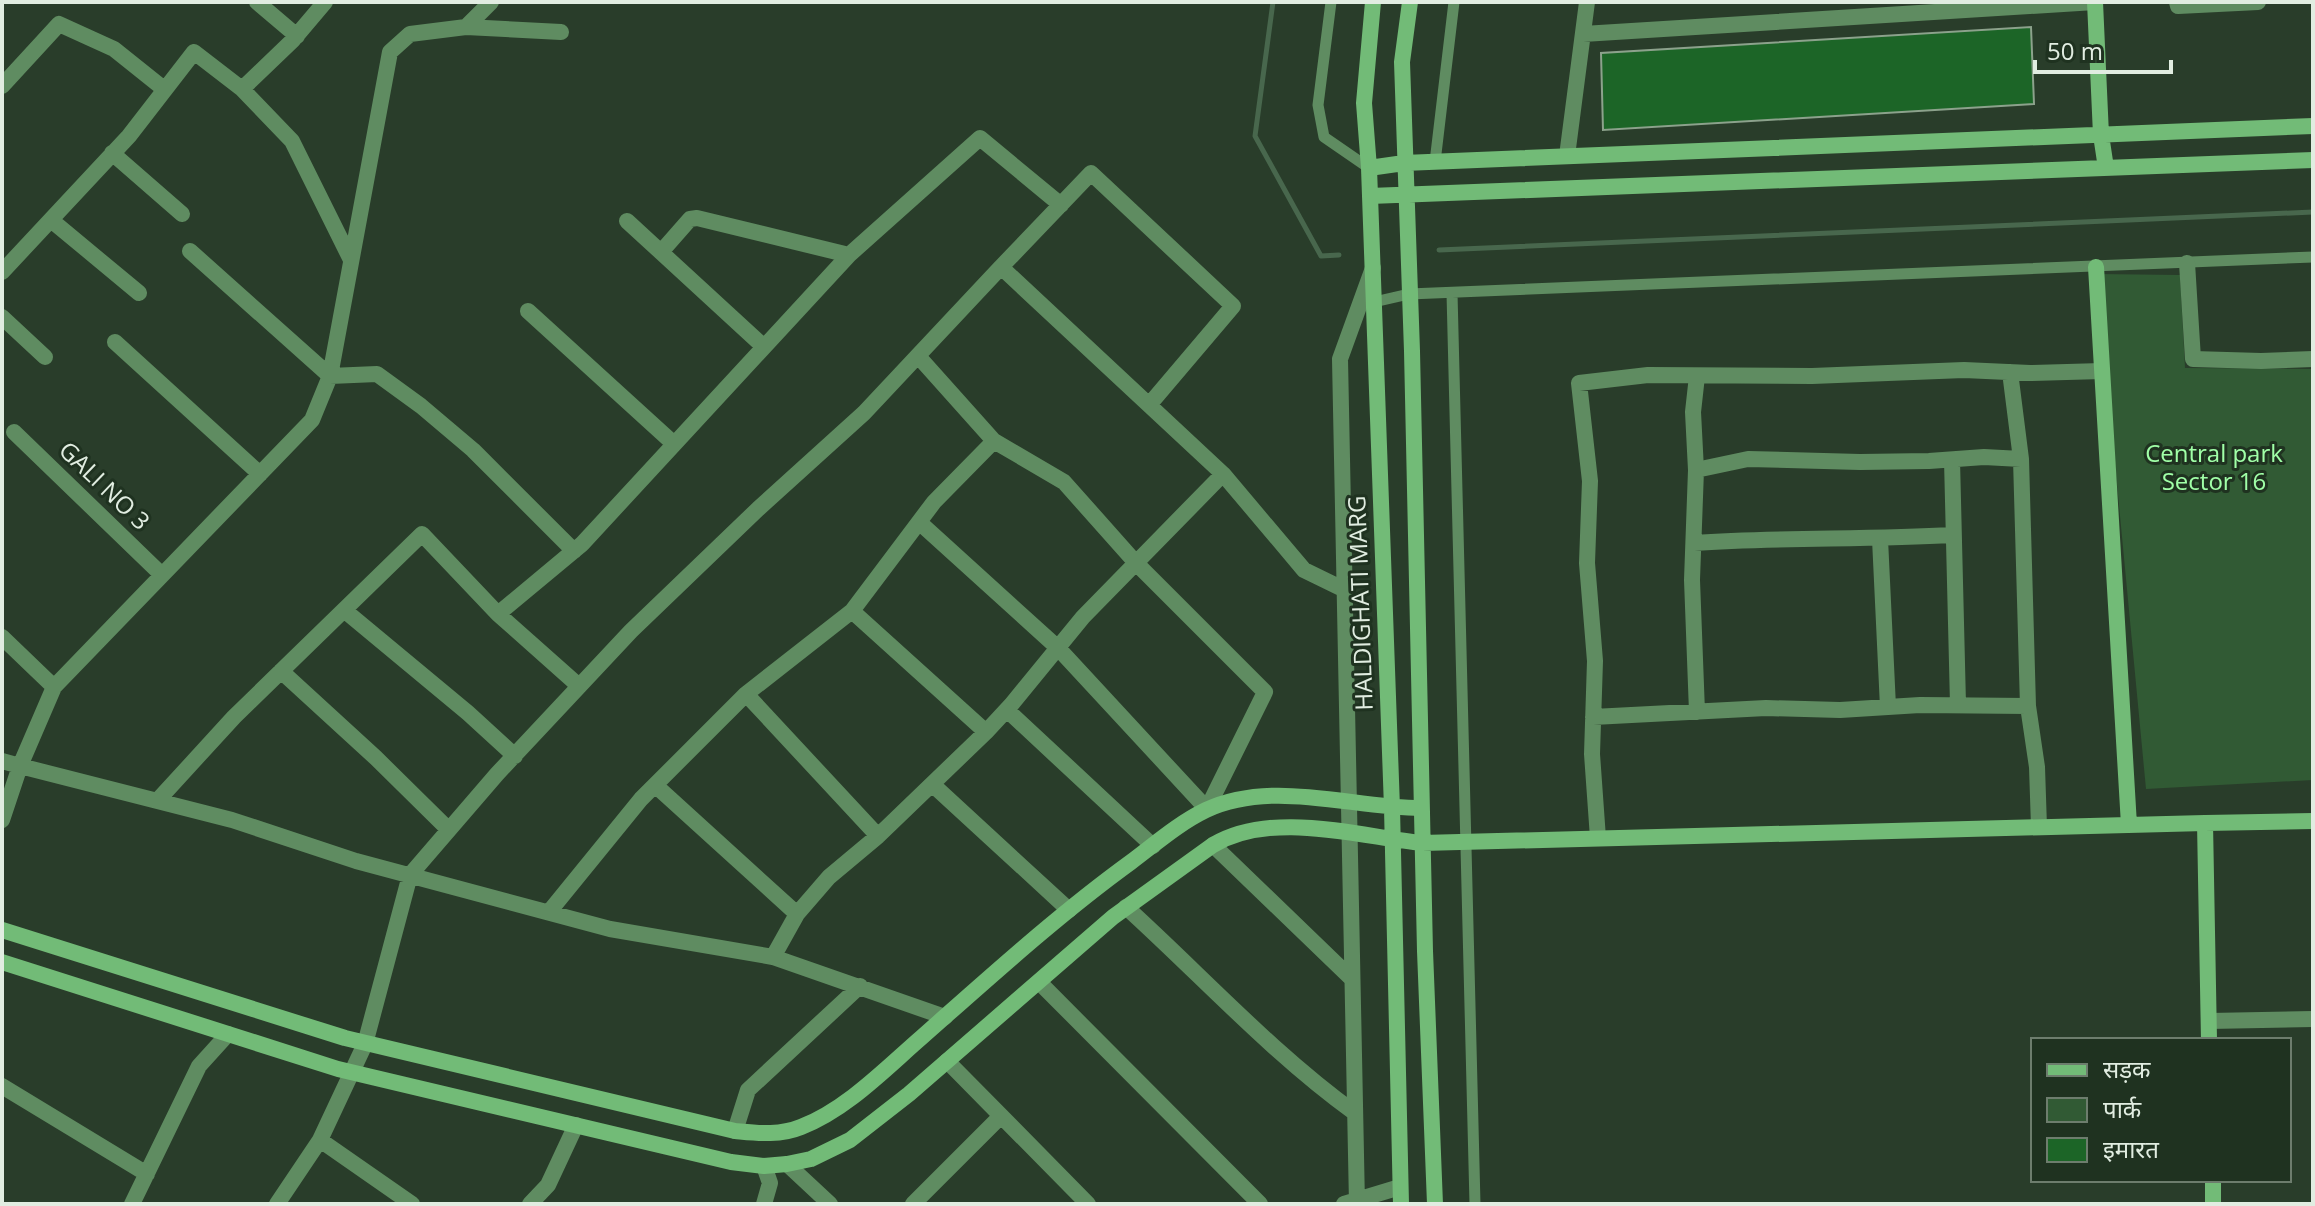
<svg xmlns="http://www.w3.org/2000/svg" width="2315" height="1206" viewBox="0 0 2315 1206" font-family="'Open Sans','Noto Sans Devanagari',sans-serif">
	<rect width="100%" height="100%" fill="#293d2a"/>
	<path fill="#315a34" d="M2097 274 2180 275 2185 368 2313 369V780L2146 789Z"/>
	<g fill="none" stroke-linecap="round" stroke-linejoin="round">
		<path stroke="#48674d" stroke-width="5" d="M1273 2 1255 136 1321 256 1339 255
			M1439 250 2313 212"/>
	</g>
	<path fill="#1c6527" stroke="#8ca28c" stroke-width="2" d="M2031 27 2034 104 1603 130 1601 53Z"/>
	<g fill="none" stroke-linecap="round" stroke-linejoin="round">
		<path stroke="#5f8c61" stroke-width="11" d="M1331 2 1318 105 1324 137 1369 168
			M1435 162 1454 2
			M1452 293 1475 1204
			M1374 302 1409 294 2313 257"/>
		<path stroke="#5f8c61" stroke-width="16" d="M257 2 297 36
			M2177 2 2178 6 2258 2
			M466 27 561 32
			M1583 34 2095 2
			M2 86 59 24 114 49 164 89
			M242 89 292 41 325 2
			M112 153 182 214
			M1567 156 1587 2
			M51 220 139 293
			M627 221 763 346
			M190 251 330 376 377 374 421 406 473 450 574 551
			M661 252 690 219 697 218 849 255
			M2187 263 2193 359 2261 361 2313 359
			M1001 267 1091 173 1233 306 1149 405
			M2 272 129 136 194 52 242 89 292 141 351 260
			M528 311 673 443
			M2 317 45 357
			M115 342 260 474
			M918 356 994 441 1064 482 1136 563 1265 692 1207 809 1058 648 919 522
			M2010 372 2021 459 2028 706 2037 767 2039 827
			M1697 376 1693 412 1696 470 1692 580 1697 712
			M14 432 162 575
			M1952 460 1958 704
			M1696 470 1748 459 1860 462 1929 461 1984 457 2021 459
			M1880 539 1888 707
			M1694 543C1780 537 1866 540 1952 535
			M344 610 468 713 515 756
			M852 611 986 732
			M498 614 579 686
			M2 637 54 687 20 766 232 820 356 861 610 929 773 957 797 914 829 877 878 836 986 732 1011 705 1083 617 1223 474
			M281 671 376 758 449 830
			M54 687 312 420 330 376 390 52 410 34 466 27 491 2
			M746 694 878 836
			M1007 710 1153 846
			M1593 717 1766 708 1840 710 1920 705 2028 706
			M2 761 20 766 2 820
			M932 784 1069 910
			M655 785 797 914
			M158 800 234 717 422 534 498 614 582 544 849 255 980 138 1061 205
			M1598 838 1592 754 1595 661 1587 563 1590 481 1579 383 1648 375 1812 376 1964 370 2030 373 2102 371
			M1213 845 1352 979
			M1126 907C1202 976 1272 1053 1355 1113
			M549 912 641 799 746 694 852 611 934 502 994 441
			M773 957 945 1017
			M1039 982 1260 1204
			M2209 1021 2313 1019
			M947 1061 1088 1204
			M2 1086 147 1174
			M735 1131 748 1090 860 986
			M320 1140 412 1204
			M787 1164 830 1204
			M764 1166 770 1183 764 1204
			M132 1204 199 1066 228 1034
			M277 1204 320 1140 365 1044 410 875 497 774 631 631 758 509 864 413 1001 267 1223 474 1304 570 1343 589
			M530 1204 548 1185 576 1125
			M913 1204 1001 1116
			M1344 1204 1400 1187
			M1357 1204 1340 359 1373 268"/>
		<path stroke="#72bb77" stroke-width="16" d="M1373 2 1364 103 1369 168 1392 808 1401 1204
			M1410 2 1402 62 1412 351 1425 951 1435 1204
			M2095 2 2101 135 2106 168
			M1369 168 1404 163 2313 126
			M1370 196 2313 160
			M2096 267 2129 825
			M2 930 345 1038 735 1131C757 1133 779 1136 801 1127 847 1109 885 1069 922 1037 990 977 1058 915 1131 862 1155 844 1179 823 1206 810 1273 779 1351 808 1421 808
			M2 962 338 1069 731 1162 764 1166 787 1164 811 1159 850 1140 909 1094 1113 917 1213 845C1272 810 1357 836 1422 843L2205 823
			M2209 1040 2205 823 2313 821
			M2213 1180V1204"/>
	</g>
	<g text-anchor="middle" stroke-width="6" stroke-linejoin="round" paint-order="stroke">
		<g font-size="24" fill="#a0ffa7" stroke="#1f3220">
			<text x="2214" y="462">Central park<tspan x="2214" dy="28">Sector 16</tspan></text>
		</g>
		<g font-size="24" fill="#e1ede1" stroke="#1f3220">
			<text transform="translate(104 486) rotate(44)" y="8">GALI NO 3</text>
			<text transform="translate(1361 603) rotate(-92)" y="8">HALDIGHATI MARG</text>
		</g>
	</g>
	<rect width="2315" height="1206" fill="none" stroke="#e1ede1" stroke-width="8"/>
	<rect x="2031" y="1038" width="260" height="144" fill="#1f3220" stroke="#6d7d6d" stroke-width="2"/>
	<rect x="2047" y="1064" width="40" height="12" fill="#72bb77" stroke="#6d7d6d" stroke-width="2"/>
	<text x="2103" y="1078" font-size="24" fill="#e1ede1">सड़क</text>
	<rect x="2047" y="1098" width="40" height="24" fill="#315a34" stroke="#6d7d6d" stroke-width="2"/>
	<text x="2103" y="1118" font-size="24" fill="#e1ede1">पार्क</text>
	<rect x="2047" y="1138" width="40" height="24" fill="#1c6527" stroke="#6d7d6d" stroke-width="2"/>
	<text x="2103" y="1158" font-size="24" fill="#e1ede1">इमारत</text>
	<path d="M2035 60v12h136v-12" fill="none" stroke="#e1ede1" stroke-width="4"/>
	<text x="2047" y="60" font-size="24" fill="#e1ede1" stroke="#1f3220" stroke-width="6" paint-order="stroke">50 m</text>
</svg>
